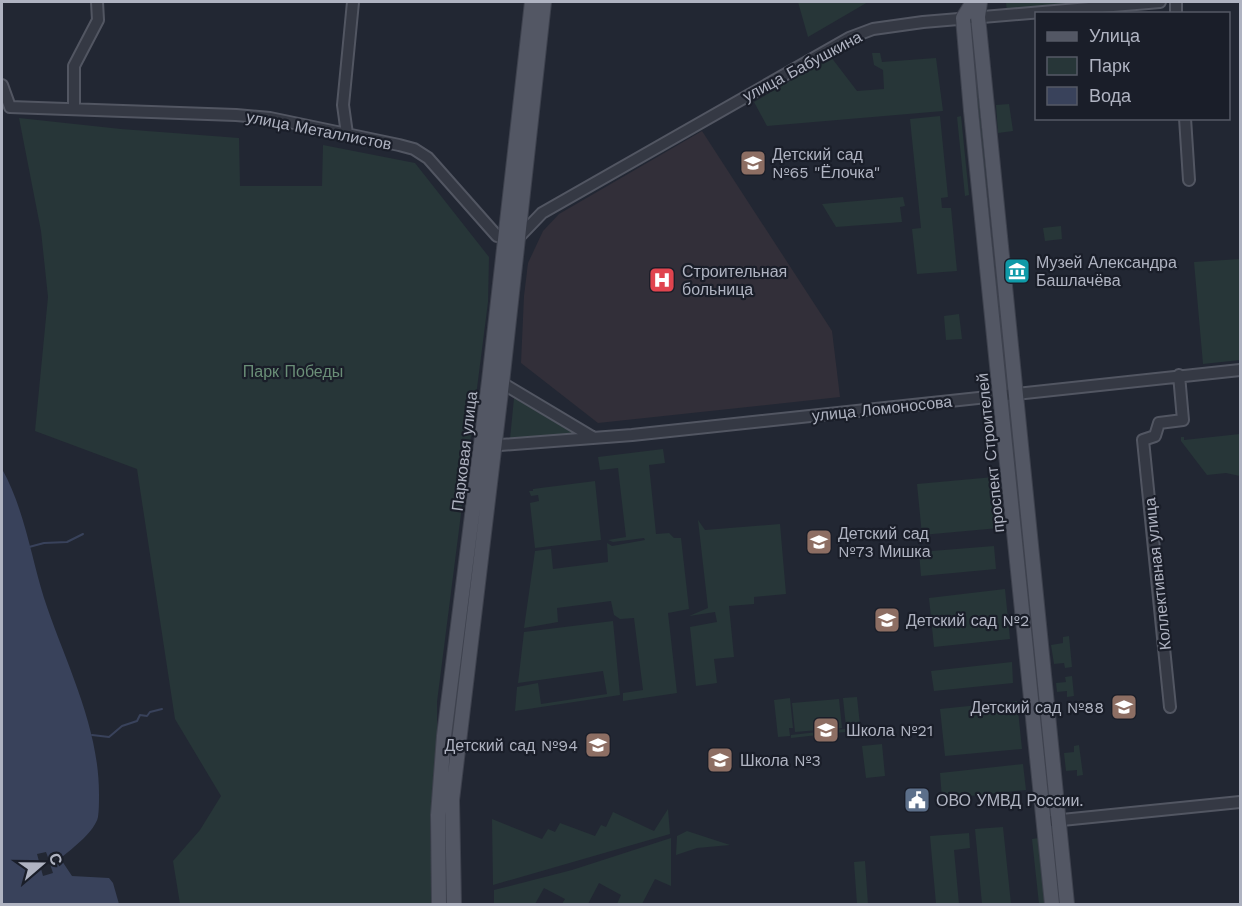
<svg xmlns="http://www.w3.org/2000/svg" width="1242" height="906" viewBox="0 0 1242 906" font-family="'Work Sans',sans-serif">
	<rect width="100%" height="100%" fill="#222733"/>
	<path fill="#322f39" d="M702 131 832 331 840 397 598 423 521 363 524 296 528 263 543 231 559 214Z"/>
	<path fill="#273638" d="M798 2H868L808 37Z
		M1006 2H1160L1007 14Z
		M967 30H973L1004 386Z
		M872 53H880L882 62 936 58 943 111 767 126 754 102 831 57 857 91 884 89 883 70 874 65Z
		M1009 104 1013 131 998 133 996 105Z
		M940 116 948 197 941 198 942 208H951L957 271 917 274 912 229 921 228 910 119Z
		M961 116 969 195 965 196 957 117Z
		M19 118 121 129 239 138 240 186H322L323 145 415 163 489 257 488 302 437 702V738L430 832 433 904H180L173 861 200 830 221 796 175 719 137 469 35 431 48 297 41 231Z
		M903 197 905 206 900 207 902 222 836 227 822 204Z
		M1061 226 1062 239 1045 241 1043 228Z
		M1240 259V360L1203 364 1194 262Z
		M959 314 962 339 946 340 944 316Z
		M514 398 575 434 510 439Z
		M1240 434V476L1226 473 1207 475 1181 441V437H1184V440Z
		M663 449 665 463 649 465 656 534 669 533 674 538H681L689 609 668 613 677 693 623 701V693L643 690 634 618 620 619 614 615 611 601 557 608 558 622 524 628 535 551 551 549 553 569 608 562 607 543 612 546 645 540 644 538 613 542 608 540 626 537 618 468 600 470 598 457Z
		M484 464H488L449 904H445L443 828 445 771Z
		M994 477 999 528 922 535 917 484Z
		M595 481 601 540 535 548 530 503 539 501 538 495 531 496 529 491H533V489Z
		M698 520 705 530 780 524 786 594 754 597V604L729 606 734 657 714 659 717 683 696 686 690 627 717 622 715 612 689 616 708 608Z
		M994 546 996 569 921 576 919 552Z
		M1005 589 1010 639 934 647 929 598Z
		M613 621 620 695 515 711 517 687 538 683 541 704 607 694 603 671 518 683 524 632Z
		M1069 636 1072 667 1065 668 1064 663 1054 664 1051 645 1063 643V637Z
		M1012 662 1013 683 934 691 931 671Z
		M1072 676 1074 696 1067 697V691L1057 692 1056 683 1066 682 1065 677Z
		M857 697 860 725 846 727 843 698Z
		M790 698 793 728H789L790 736 778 737 774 700Z
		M839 699 842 728 795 732 792 703Z
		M1017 701 1022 749 945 756 940 709Z
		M863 727V730L791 738V735Z
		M882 744 885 776 866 778 862 746Z
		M1079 745 1083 775 1077 776V770L1066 771 1064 753 1074 752V746Z
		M1023 764 1026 790 942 799 940 773Z
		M668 809 670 834 493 885 492 819 542 839 548 829 555 832 560 823 595 836 601 825 606 827 613 812 654 831Z
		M1003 827 1011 904H982L975 829Z
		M687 831 730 845 697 848 676 855 677 836Z
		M969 833 970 848 954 850 959 904H936L930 836Z
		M671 838V886L655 879 642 904H617L621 895 599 883 588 904H562L565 899 544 888 535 904H494V890L572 870Z
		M1039 838 1045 904H1039L1032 839Z
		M865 861 868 904H857L854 862Z"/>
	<path fill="#39425b" d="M2 469C24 508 31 556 44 598 65 662 99 725 99 794 99 802 99 810 98 817 95 831 73 848 62 857V861L72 876 109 878 113 883 119 904H2Z"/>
	<path fill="#222733" d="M46 852 49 860 62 857V861L50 864 53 873 43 876 37 854Z"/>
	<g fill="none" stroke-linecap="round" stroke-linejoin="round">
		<path stroke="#39425b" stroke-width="2" d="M29 547 44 543 67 542 83 534
			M92 735 109 737 122 726 137 721 140 715 147 716 150 712 162 709"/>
		<defs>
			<path id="minor" d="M1176 2V14
				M2 85 10 107 236 115 270 118 399 145 414 149 428 158 497 236 518 238 542 213 849 38 873 29 923 22 1160 2
				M74 108V66L98 20 97 2
				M1185 118 1189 180
				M347 134 343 105 353 2
				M496 382 502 383 594 438
				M487 446 632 435 1240 370
				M1170 707 1143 440 1155 436 1159 423 1183 420 1179 375
				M1052 821 1240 802"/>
			<path id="major" d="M973 2 963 18 971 111 1052 904
				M980 2 978 17 1067 904
				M439 904 438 815 444 736 489 381 532 2
				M454 904 452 800 502 383 544 2"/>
		</defs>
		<use href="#minor" stroke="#525662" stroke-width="14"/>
		<use href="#major" stroke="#3e424e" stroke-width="16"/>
		<use href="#minor" stroke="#353944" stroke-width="10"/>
		<use href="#major" stroke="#535764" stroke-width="14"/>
	</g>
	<defs>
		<symbol id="school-square" viewBox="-11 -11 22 22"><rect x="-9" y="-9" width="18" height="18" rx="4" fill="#8d6e63" stroke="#1a1e29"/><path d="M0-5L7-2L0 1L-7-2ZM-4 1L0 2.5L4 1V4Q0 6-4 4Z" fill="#fff"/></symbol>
		<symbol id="museum-square" viewBox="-11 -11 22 22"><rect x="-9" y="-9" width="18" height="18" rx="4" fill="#0f9aa8" stroke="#1a1e29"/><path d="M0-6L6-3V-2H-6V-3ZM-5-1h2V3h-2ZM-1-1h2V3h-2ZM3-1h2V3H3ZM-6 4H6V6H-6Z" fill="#fff"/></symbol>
		<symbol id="hospital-square" viewBox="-11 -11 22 22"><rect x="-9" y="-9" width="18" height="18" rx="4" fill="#e0444e" stroke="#1a1e29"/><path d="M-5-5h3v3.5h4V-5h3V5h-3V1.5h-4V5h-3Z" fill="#fff"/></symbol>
		<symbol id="civic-square" viewBox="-11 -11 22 22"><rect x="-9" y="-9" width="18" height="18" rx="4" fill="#5c6f8a" stroke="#1a1e29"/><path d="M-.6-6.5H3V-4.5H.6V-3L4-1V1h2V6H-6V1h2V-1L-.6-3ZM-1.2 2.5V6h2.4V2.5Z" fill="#fff"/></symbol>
	</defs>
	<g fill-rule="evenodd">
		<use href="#school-square" x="738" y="148" width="30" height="30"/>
		<use href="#museum-square" x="1002" y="256" width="30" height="30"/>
		<use href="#hospital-square" x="647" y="265" width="30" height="30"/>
		<use href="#school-square" x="804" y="527" width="30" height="30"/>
		<use href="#school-square" x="872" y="605" width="30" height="30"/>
		<use href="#school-square" x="1109" y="692" width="30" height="30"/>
		<use href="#school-square" x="811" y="715" width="30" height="30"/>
		<use href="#school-square" x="583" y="730" width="30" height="30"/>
		<use href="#school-square" x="705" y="745" width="30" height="30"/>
		<use href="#civic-square" x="902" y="785" width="30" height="30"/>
	</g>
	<g text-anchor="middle" stroke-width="4.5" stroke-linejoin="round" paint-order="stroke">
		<g font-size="16" fill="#afb3c1" stroke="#1a1e29">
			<text transform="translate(802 66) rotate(-28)" y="6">улица Бабушкина</text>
			<text transform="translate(319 130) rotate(11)" y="6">улица Металлистов</text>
			<text transform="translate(882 408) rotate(-6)" y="6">улица Ломоносова</text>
			<text transform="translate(464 451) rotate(-83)" y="6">Парковая улица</text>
			<text transform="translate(990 453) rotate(-96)" y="6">проспект Строителей</text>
			<text transform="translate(1157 574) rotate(-96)" y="6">Коллективная улица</text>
		</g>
		<g font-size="16" fill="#afb3c1" stroke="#1a1e29" text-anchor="start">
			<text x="772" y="160">Детский сад<tspan x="772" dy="18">№65 "Ёлочка"</tspan></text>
			<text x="1036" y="268">Музей Александра<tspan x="1036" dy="18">Башлачёва</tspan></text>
			<text x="682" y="277">Строительная<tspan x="682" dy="18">больница</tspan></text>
			<text x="838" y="539">Детский сад<tspan x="838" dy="18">№73 Мишка</tspan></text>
			<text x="906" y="626">Детский сад №2</text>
			<text x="1104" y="713" text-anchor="end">Детский сад №88</text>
			<text x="846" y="736">Школа №21</text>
			<text x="578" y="751" text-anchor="end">Детский сад №94</text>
			<text x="740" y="766">Школа №3</text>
			<text x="936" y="806">ОВО УМВД России.</text>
		</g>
		<g font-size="16" fill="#6a8e77" stroke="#1a1e29">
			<text x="293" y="377">Парк Победы</text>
		</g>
	</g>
	<rect width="1242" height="906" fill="none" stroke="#afb3c1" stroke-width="6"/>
	<rect x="1035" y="12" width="195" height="108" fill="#1a1e29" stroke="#565a66" stroke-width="1.5"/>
	<rect x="1047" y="32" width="30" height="9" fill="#535764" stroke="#565a66" stroke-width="1.5"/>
	<text x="1089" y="42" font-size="18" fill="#afb3c1">Улица</text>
	<rect x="1047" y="57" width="30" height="18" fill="#273638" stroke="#565a66" stroke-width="1.5"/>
	<text x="1089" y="72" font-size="18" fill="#afb3c1">Парк</text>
	<rect x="1047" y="87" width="30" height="18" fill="#39425b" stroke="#565a66" stroke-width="1.5"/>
	<text x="1089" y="102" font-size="18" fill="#afb3c1">Вода</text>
	<g transform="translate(42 864) rotate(70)" stroke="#1a1e29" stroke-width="4.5" paint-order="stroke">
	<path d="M0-4.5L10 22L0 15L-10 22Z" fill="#afb3c1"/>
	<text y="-9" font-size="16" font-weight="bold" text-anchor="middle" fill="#afb3c1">С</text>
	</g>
</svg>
